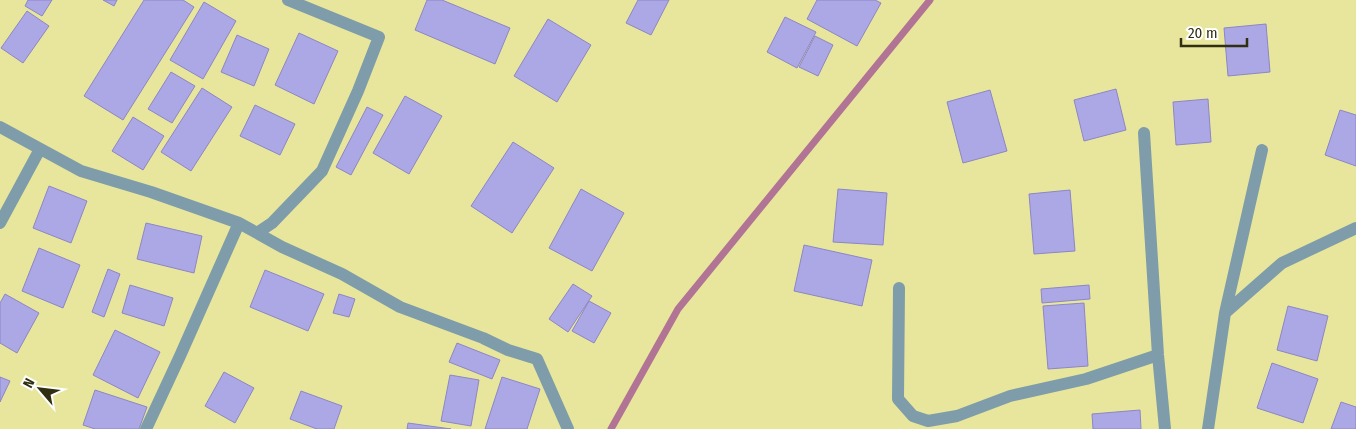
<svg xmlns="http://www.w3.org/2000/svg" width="1356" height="429" viewBox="0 0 1356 429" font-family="'Fira Sans Condensed',sans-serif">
	<rect width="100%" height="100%" fill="#e7e69c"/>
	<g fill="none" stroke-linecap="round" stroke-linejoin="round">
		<path stroke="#b17494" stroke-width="7" d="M611 429 678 309 930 0"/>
	</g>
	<path fill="#aca7e5" stroke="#8c86c6" d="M28 0H52L42 16 25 6Z
		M103 0H117L114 6Z
		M144 0H183L194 7 123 120 84 96Z
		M427 0H442L510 28 495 64 415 30Z
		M638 0H669L651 35 626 23Z
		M817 0H875L881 3 857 46 807 19Z
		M204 2 236 21 203 79 170 60Z
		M27 11 49 26 23 63 1 48Z
		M785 17 816 32 797 68 767 52Z
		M548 19 591 45 557 102 514 76Z
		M1266 24 1270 72 1228 76 1224 28Z
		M299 33 338 51 314 104 275 85Z
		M237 35 269 49 254 86 221 72Z
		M815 36 833 45 818 76 799 67Z
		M171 72 195 86 172 123 148 109Z
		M202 88 232 107 191 171 161 152Z
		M1116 89 1126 130 1084 141 1074 100Z
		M990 90 1007 151 963 163 947 102Z
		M405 96 442 116 409 174 373 153Z
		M1208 99 1211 142 1176 145 1173 102Z
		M255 105 295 124 280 155 240 136Z
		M367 107 383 115 351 175 336 167Z
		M1340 110 1356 115V166L1325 155Z
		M133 117 164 136 143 170 112 151Z
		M513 142 554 168 512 233 471 206Z
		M49 186 87 201 71 243 33 228Z
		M581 189 624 213 592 271 549 248Z
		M838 189 887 193 883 245 833 242Z
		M1070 190 1075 251 1034 254 1029 194Z
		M146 223 202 236 194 273 137 259Z
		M804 245 872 260 862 306 794 291Z
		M39 248 80 265 63 308 22 291Z
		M108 269 120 274 104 317 92 312Z
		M265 270 324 294 308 331 250 307Z
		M573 284 592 296 568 332 549 319Z
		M130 285 173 298 164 326 122 313Z
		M1089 285 1090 299 1042 303 1041 289Z
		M5 294 39 313 17 353 0 343V303Z
		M339 294 355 299 349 317 333 313Z
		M589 301 611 313 594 343 572 331Z
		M1084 303 1088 366 1048 369 1043 306Z
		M1288 306 1328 316 1317 361 1277 350Z
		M115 330 160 352 138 398 93 375Z
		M457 343 500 360 492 379 449 362Z
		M1272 363 1318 379 1303 423 1257 408Z
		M224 372 254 388 235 423 205 406Z
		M450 375 479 380 471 426 441 421Z
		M0 377 10 381 0 402Z
		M502 377 540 389 527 429H485Z
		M95 390 147 407 139 429H95L83 425Z
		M301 391 342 406 334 429H317L290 419Z
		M1341 402 1356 407V429H1331Z
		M1140 410 1141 429H1093L1092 414Z
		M408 423 451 429H407Z"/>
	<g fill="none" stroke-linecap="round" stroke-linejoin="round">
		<path stroke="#7e9caa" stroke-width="12" d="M0 127 81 171 151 192 239 223 282 247 342 274 400 307 483 338 508 350 537 359 568 429
			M1144 133 1158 355 1165 429
			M0 223 40 149
			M257 233 272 223 322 171 358 91 379 37 288 0
			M899 288 898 399 913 416 928 421 957 416 1010 396 1086 379 1158 355
			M1225 313 1282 263 1356 228
			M146 429 180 356 239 223
			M1208 429 1225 313 1262 150"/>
	</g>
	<g transform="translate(40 389) rotate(298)" stroke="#ffffff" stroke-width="4" paint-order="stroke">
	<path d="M0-4L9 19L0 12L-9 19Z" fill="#302f11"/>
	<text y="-8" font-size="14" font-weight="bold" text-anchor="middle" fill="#302f11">N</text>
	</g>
	<path d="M1181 38v8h66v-8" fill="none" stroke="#302f11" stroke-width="2.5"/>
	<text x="1188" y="38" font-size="15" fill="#302f11" stroke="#ffffff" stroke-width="4" paint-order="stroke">20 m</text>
</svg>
